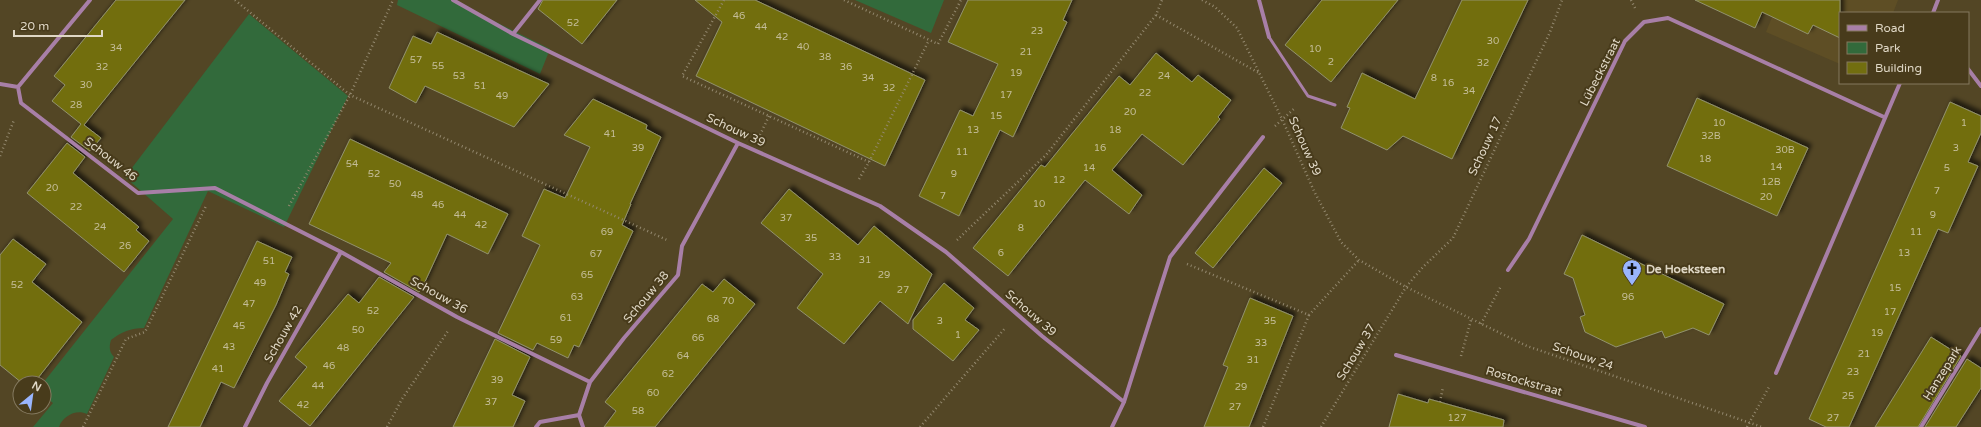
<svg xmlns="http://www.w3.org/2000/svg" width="1981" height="427" viewBox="0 0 1981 427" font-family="'Varela Round',sans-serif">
	<defs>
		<filter id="shadow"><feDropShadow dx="3.5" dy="-3.5" stdDeviation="2" flood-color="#0009"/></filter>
	</defs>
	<rect width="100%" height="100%" fill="#534625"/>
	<path fill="#5e4e25" d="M1779 0H1898L1893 13H1840V64L1766 32Z"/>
	<path fill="#326a3b" d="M398 0H452L550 49 540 74 397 5Z
		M855 0H944L931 33Z
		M249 14 348 96 284 227 208 191 144 328C131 328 121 332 111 340 109 347 109 352 114 357L87 414C76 409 63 416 59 427H33L53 403 44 396 43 383 173 219 125 177Z"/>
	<path fill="#726e0f" stroke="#92926d" filter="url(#shadow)" d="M116 0H185L84 125 101 138 90 151 71 137 81 124 52 101 65 85 54 76Z
		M543 0H617L582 44 538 9Z
		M695 0H755L925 80 885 166 696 76 722 22Z
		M968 0H1072L1063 20 1067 22 1013 137 1000 130 959 216 919 196 960 110 973 116 998 64 948 42Z
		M1322 0H1398L1331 82 1285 45Z
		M1462 0H1528L1452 159 1403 136 1387 150 1341 128 1350 108 1347 107 1362 73 1415 99Z
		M1695 0H1840V38L1813 25 1808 34 1762 12 1755 28Z
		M437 32 514 68 549 84 514 127 425 86 416 103 389 88 413 36 431 44Z
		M1156 53 1192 82 1198 75 1231 100 1218 117 1220 119 1183 165 1142 134 1112 170 1142 195 1129 214 1085 180 1008 276 973 248 1041 165 1045 167 1119 76 1130 85Z
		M1697 98 1808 148 1777 216 1667 166Z
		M593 99 647 125 646 129 661 137 630 204H631L622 225 633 231 579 347 574 345 568 358 537 343 533 350 498 333 540 245 522 236 544 189 565 198 590 147 564 135Z
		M1950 102 1981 116V133L1968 162 1978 166 1948 233 1938 229 1849 427H1826L1809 419Z
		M350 139 508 214 488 254 447 234 423 286 419 292 384 272 391 263 309 224Z
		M67 143 85 157 73 173 139 227 136 230 149 241 124 272 27 193Z
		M1264 168 1282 183 1213 268 1195 253Z
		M789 189 858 245 874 226 932 274 908 324 880 301 844 344 797 308 823 274 761 223Z
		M1582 235 1724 304 1709 335 1693 328 1665 338 1662 331 1616 347 1585 332 1580 317 1585 315 1573 278 1564 274Z
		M13 239 46 264 32 282 82 322 34 383H22L0 365V255Z
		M257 241 292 257 285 272 289 274 276 305 234 388 221 382 200 427H168Z
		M379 277 414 297 310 426 279 401 307 367 295 357 348 294 359 303Z
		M724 279 755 304 655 427H604L616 411 605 402 702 284 713 292Z
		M944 283 974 308 965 320 979 330 953 361 913 329V320Z
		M1250 298 1293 316 1249 427H1204L1228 367 1223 365Z
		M1931 337 1961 356 1918 427H1875Z
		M495 339 530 357 512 395 525 401 513 427H453Z
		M1967 359 1981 368V388L1956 427H1925Z
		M1398 394 1428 403 1429 399 1504 420 1503 427H1389Z"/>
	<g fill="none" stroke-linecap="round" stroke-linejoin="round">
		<path stroke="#94896f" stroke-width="2.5" stroke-dasharray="1 3" stroke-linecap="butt" d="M235 0 350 95 667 240
			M724 0 682 76 869 162
			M844 0 938 44 961 0
			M1202 0 1215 7 1237 28 1282 119 1314 191 1341 242 1359 260 1406 287 1527 346 1762 427
			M1631 0 1635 8
			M1156 15 1259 73
			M1275 126 1295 108
			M760 135 769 116
			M0 156 14 120
			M859 179 869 162 929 40
			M289 206 350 95 393 0
			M957 240 1046 155 1156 15 1162 0
			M1187 264 1309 315 1359 260
			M1481 324 1501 286
			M1461 356 1471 320
			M1440 402 1443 387
			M83 427 126 339 145 332 206 206
			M387 427 402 399 448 331
			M920 427 1006 327
			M1263 427 1309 315
			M1321 427 1406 287 1423 267 1453 238 1550 32 1562 0
			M1747 427 1769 387"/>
		<path stroke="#a87fa7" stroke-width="3" d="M1269 37 1308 96 1335 105"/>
		<path stroke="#a87fa7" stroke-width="4" d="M453 0 513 34 738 143 880 206 946 252 1042 336 1124 402
			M1259 0 1269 37
			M1933 13 1938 0
			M513 34 540 0
			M1968 69 1981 86
			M0 84 18 87 90 0
			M18 87 21 103 138 193 215 188 341 252 457 317 590 382
			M1508 270 1529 239 1625 41 1644 22 1668 18 1884 117
			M1396 355 1645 427
			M1776 373 1900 83
			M245 427 267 383 341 252
			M536 427 540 422 579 415
			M583 427 579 415 590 382 624 338 678 275 682 246 738 143
			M1112 427 1124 402 1170 257 1263 137
			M1921 427 1981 329"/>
	</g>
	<defs>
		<symbol id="church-pin" viewBox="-11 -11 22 30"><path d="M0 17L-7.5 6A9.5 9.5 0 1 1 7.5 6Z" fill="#99b5fd" stroke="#483b1b"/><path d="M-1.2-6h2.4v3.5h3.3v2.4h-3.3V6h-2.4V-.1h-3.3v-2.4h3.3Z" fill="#111"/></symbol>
	</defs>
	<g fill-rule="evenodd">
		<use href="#church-pin" x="1621" y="258" width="22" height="30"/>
	</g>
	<g text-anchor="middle" stroke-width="4" stroke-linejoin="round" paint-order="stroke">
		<g font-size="10" fill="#c4bd98">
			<text x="739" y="19">46</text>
			<text x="573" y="26">52</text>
			<text x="761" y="30">44</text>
			<text x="1037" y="34">23</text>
			<text x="782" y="40">42</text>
			<text x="1493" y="44">30</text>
			<text x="803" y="50">40</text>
			<text x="116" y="51">34</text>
			<text x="1315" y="52">10</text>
			<text x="1026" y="55">21</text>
			<text x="825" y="60">38</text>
			<text x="416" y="63">57</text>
			<text x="1331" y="65">2</text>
			<text x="1483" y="66">32</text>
			<text x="438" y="69">55</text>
			<text x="102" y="70">32</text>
			<text x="846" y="70">36</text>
			<text x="1016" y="76">19</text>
			<text x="459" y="79">53</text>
			<text x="1164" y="79">24</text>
			<text x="868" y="81">34</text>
			<text x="1434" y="81">8</text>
			<text x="1448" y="86">16</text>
			<text x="86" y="88">30</text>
			<text x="480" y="89">51</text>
			<text x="889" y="91">32</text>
			<text x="1469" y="94">34</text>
			<text x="1145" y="96">22</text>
			<text x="1006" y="98">17</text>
			<text x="502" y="99">49</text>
			<text x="76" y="108">28</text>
			<text x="1130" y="115">20</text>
			<text x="996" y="119">15</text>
			<text x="1719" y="126">10</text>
			<text x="1964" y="126">1</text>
			<text x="973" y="133">13</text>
			<text x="1115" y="133">18</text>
			<text x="610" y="137">41</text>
			<text x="1711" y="139">32B</text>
			<text x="638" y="151">39</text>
			<text x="1100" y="151">16</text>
			<text x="1956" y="151">3</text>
			<text x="1785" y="153">30B</text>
			<text x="962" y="155">11</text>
			<text x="1705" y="162">18</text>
			<text x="352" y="167">54</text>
			<text x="1776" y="170">14</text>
			<text x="1089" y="171">14</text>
			<text x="1947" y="171">5</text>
			<text x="374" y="177">52</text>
			<text x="954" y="177">9</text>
			<text x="1059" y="183">12</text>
			<text x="1771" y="185">12B</text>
			<text x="395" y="187">50</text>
			<text x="52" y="191">20</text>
			<text x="1937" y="194">7</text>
			<text x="417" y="198">48</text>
			<text x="943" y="199">7</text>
			<text x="1766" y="200">20</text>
			<text x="1039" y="207">10</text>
			<text x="438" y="208">46</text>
			<text x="76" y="210">22</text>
			<text x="460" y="218">44</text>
			<text x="1933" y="218">9</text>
			<text x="786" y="221">37</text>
			<text x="481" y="228">42</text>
			<text x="100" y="230">24</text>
			<text x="1021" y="231">8</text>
			<text x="607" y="235">69</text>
			<text x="1916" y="235">11</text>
			<text x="811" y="241">35</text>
			<text x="125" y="249">26</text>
			<text x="1001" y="256">6</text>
			<text x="1904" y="256">13</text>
			<text x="596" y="257">67</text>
			<text x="835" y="260">33</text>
			<text x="865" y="263">31</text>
			<text x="269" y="264">51</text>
			<text x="587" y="278">65</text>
			<text x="884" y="278">29</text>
			<text x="260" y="286">49</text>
			<text x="17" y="288">52</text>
			<text x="1895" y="291">15</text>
			<text x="903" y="293">27</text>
			<text x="577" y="300">63</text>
			<text x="1628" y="300">96</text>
			<text x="728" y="304">70</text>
			<text x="249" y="307">47</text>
			<text x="373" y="314">52</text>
			<text x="1890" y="315">17</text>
			<text x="566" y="321">61</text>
			<text x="713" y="322">68</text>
			<text x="940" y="324">3</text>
			<text x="1270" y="324">35</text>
			<text x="239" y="329">45</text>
			<text x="358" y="333">50</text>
			<text x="1877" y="336">19</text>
			<text x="958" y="338">1</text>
			<text x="698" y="341">66</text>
			<text x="556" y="343">59</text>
			<text x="1261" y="346">33</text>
			<text x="229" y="350">43</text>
			<text x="343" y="351">48</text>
			<text x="1864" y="357">21</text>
			<text x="683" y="359">64</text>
			<text x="1253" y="363">31</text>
			<text x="329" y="369">46</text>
			<text x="218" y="372">41</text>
			<text x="1853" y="375">23</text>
			<text x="668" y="377">62</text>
			<text x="497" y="383">39</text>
			<text x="318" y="389">44</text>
			<text x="1241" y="390">29</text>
			<text x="653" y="396">60</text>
			<text x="1848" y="399">25</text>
			<text x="491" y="405">37</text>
			<text x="303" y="408">42</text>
			<text x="1235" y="410">27</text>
			<text x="638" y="414">58</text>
			<text x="1457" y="421">127</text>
			<text x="1833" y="421">27</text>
		</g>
		<g font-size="12" fill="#dfd7c5" stroke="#483b1b">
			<text transform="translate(1600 72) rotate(-63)" y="4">Lübeckstraat</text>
			<text transform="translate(736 130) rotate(25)" y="4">Schouw 39</text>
			<text transform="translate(1305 146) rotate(66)" y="4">Schouw 39</text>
			<text transform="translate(1485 146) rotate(-65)" y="4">Schouw 17</text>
			<text transform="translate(111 159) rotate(38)" y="4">Schouw 46</text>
			<text transform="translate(439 295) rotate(29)" y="4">Schouw 36</text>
			<text transform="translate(646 297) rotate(-50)" y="4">Schouw 38</text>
			<text transform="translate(1031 313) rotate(41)" y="4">Schouw 39</text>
			<text transform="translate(283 334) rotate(-60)" y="4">Schouw 42</text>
			<text transform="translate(1356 352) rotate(-59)" y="4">Schouw 37</text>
			<text transform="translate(1583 356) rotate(19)" y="4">Schouw 24</text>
			<text transform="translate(1942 373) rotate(-58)" y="4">Hanzepark</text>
			<text transform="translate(1524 381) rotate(16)" y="4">Rostockstraat</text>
		</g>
		<g font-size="12" font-weight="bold" fill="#dfd7c5" stroke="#483b1b" text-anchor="start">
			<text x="1646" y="273">De Hoeksteen</text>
		</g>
	</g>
	<rect x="1839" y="12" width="130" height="72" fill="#483b1b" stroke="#84795f"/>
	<rect x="1847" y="25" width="20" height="6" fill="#a87fa7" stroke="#84795f"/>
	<text x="1875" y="32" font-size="12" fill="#dfd7c5">Road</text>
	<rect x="1847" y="42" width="20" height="12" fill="#326a3b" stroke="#84795f"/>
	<text x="1875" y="52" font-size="12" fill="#dfd7c5">Park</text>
	<rect x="1847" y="62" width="20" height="12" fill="#726e0f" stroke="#84795f"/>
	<text x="1875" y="72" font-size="12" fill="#dfd7c5">Building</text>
	<g transform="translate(32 395) rotate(29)"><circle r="19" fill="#483b1b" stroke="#84795f"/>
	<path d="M0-3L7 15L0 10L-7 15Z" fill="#99b5fd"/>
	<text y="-6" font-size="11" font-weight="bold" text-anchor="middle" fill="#dfd7c5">N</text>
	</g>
	<path d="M14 30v6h88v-6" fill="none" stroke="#dfd7c5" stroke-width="2"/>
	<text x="20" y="30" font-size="12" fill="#dfd7c5" stroke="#483b1b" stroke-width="3" paint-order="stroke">20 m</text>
</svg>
